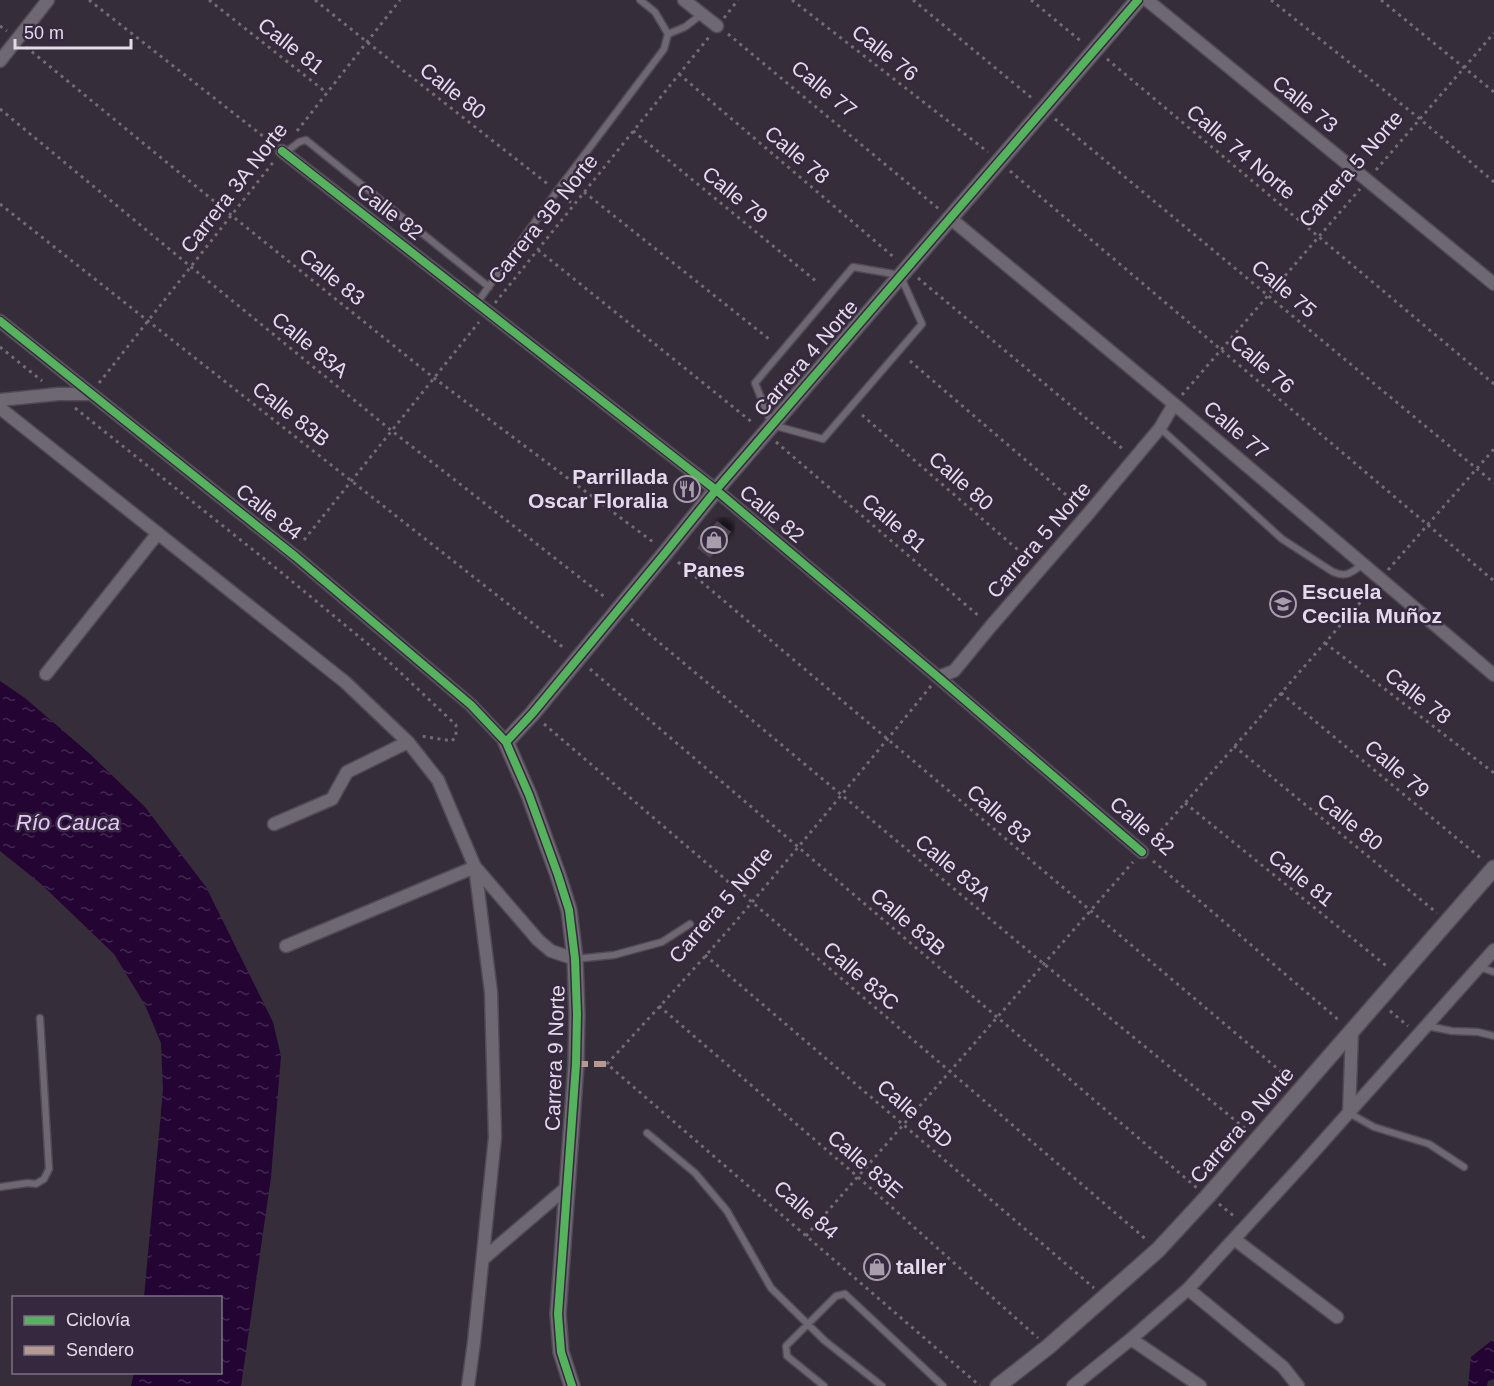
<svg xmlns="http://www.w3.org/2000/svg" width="1494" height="1386" viewBox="0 0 1494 1386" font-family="Arial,sans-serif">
	<defs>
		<pattern id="water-ripples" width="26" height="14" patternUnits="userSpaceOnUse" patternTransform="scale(1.5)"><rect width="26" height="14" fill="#230433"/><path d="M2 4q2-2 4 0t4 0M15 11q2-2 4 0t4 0" fill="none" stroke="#432851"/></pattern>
		<filter id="shadow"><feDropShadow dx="5.5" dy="-5.5" stdDeviation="3" flood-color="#0009"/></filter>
	</defs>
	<rect width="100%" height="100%" fill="#352d3a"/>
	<path fill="url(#water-ripples)" d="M0 681 25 698 90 754 145 807 206 887 273 1022 281 1056 271 1177 241 1386H131L134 1373 220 1372V1298L144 1297 163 1090 161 1043 145 1005 114 954 40 883 0 851Z
		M1491 1341 1494 1342V1379L1488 1381 1487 1386H1468L1471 1357Z"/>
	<path fill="#49434e" filter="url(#shadow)" d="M717 521 731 532 710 558 697 548Z"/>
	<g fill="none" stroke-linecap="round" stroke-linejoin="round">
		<defs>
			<path id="service" d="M668 34 685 27 702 14
				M285 153 299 142 306 140 489 287
				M853 267 900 275 922 324 823 439 772 425 755 383Z
				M477 303 557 191 664 49 668 34 655 12 640 0
				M1160 428 1282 539 1333 572C1347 578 1352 572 1363 564
				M575 959 614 955 662 942 690 924
				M1479 967 1494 972
				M1427 1026 1452 1031 1478 1032 1494 1036
				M1349 1113 1374 1127 1429 1144 1464 1167
				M647 1133 695 1173 727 1211 771 1288 825 1341 882 1386
				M0 1187 28 1183 36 1184 44 1179 49 1169 40 1018
				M824 1386 787 1356 786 1346 836 1296 845 1294 943 1386"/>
			<path id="minor" d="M684 0 717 26
				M1147 0 1494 284
				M0 61 48 0
				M282 151 716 490 938 677 1142 852
				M950 218 1174 404 1494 675
				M0 321 296 557 471 705 506 742
				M0 400 58 394H91
				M0 408 345 682 408 742 438 780 475 867 491 992 495 1137 474 1342 468 1386
				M46 674 158 533
				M938 677 954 671 991 626 1088 514 1160 428 1174 404
				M274 824 332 799 347 772 408 742
				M476 868 538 940 551 951 575 959
				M286 946 475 867
				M1349 1113 1352 1031
				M1234 1239 1337 1317
				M483 1259 566 1188
				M1188 1289 1283 1367 1298 1386
				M1131 1339 1200 1386
				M1073 1386 1131 1339 1188 1289 1302 1165 1494 950"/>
			<path id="tertiary" d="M572 1386 561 1352 558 1314 576 1064 577 1014 575 959 569 910 558 875 529 795 506 742 532 714 666 552 716 490 1138 0
				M998 1386 1048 1347 1158 1250 1207 1197 1494 868"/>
		</defs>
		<use href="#service" stroke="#514a55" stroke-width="9"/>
		<use href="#minor" stroke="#514a55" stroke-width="15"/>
		<use href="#tertiary" stroke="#514a55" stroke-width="18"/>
		<path stroke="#716c76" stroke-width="3" stroke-dasharray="3 4.5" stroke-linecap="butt" d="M89 0 273 144
			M209 0 327 93
			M315 0 367 42 549 185
			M792 0 988 152
			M913 0 1033 99
			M1031 0 1082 42
			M1271 0 1420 119 1494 182
			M1381 0 1494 92
			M724 18 738 0
			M0 26 7 31
			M728 34 939 209
			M26 47 231 215 434 378 653 542
			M1107 59 1494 384
			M679 74 896 259
			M0 109 191 267 392 431 606 598
			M1055 119 1494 483
			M297 131 400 0
			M633 131 817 282
			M1376 170 1494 33
			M1010 171 1494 581
			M584 192 769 339
			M563 196 574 205
			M0 204 148 321 564 648
			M538 250 753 423
			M918 278 1124 450
			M495 303 709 37
			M0 347 42 381
			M910 361 1078 505
			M99 383 275 160
			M1182 395 1360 189
			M75 408 282 573 386 659 456 725V736L452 741 421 736
			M862 415 1032 562
			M776 442 980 617
			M304 540 479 322
			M678 562 1291 1080
			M1388 570 1494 449
			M631 619 1044 964 1247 1130
			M1325 643 1494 773
			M590 669 1197 1188
			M931 686C872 758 813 830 753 901 706 957 656 1010 607 1064L980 1386
			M1281 693 1483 860
			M544 724 1148 1241
			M1234 746 1437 913
			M1185 803 1389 968
			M1151 842 1372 589
			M1153 861 1341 1022
			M705 955 1094 1288
			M659 1006 858 1177 1038 1338
			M1390 1011 1408 1026
			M1219 1204 1235 1217
			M806 1236 1133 862"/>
		<use href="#service" stroke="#6e6872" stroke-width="6"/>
		<use href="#minor" stroke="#6e6872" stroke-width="12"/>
		<use href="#tertiary" stroke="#6e6872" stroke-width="15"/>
		<path stroke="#b69a8f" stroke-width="6" stroke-dasharray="12 6" stroke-linecap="butt" d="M576 1064H607"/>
		<defs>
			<path id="cycleway" d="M282 151 716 490 938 677 1142 852
				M0 321 296 557 471 705 506 742 529 795 558 875 569 910 575 959 577 1014 576 1064 558 1314 561 1352 572 1386
				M506 742 532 714 666 552 716 490 1138 0"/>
		</defs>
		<use href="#cycleway" stroke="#36283f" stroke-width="11"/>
		<use href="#cycleway" stroke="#56b35d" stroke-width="8"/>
	</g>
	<defs>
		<symbol id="restaurant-ring" viewBox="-11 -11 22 22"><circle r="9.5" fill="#36283f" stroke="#a79eac" stroke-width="1.5"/><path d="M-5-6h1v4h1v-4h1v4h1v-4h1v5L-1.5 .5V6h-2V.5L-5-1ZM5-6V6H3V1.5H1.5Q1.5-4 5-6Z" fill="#a79eac"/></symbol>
		<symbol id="shop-ring" viewBox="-11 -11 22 22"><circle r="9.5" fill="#36283f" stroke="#a79eac" stroke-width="1.5"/><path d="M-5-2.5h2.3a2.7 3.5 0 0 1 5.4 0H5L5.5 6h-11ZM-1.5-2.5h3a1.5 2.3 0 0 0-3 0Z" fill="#a79eac"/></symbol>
		<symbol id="school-ring" viewBox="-11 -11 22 22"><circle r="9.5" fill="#36283f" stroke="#a79eac" stroke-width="1.5"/><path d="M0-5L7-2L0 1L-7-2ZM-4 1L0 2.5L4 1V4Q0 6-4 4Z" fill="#a79eac"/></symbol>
	</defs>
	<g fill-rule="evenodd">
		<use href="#restaurant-ring" x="672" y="474" width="30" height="30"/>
		<use href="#shop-ring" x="699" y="525" width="30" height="30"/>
		<use href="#school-ring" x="1268" y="589" width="30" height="30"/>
		<use href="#shop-ring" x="862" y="1252" width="30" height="30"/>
	</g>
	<g text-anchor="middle" stroke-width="5" stroke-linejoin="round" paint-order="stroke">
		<g font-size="21" fill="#e4dbea" stroke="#36283f">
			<text transform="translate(291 46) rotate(38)" y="7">Calle 81</text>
			<text transform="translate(885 53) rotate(38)" y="7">Calle 76</text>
			<text transform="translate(824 89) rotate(39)" y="7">Calle 77</text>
			<text transform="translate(453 91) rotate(38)" y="7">Calle 80</text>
			<text transform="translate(1305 104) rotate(39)" y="7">Calle 73</text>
			<text transform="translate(1241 152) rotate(40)" y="7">Calle 74 Norte</text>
			<text transform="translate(797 155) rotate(40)" y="7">Calle 78</text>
			<text transform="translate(1351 169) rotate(-49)" y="7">Carrera 5 Norte</text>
			<text transform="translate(234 188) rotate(-52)" y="7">Carrera 3A Norte</text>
			<text transform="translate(735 195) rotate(39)" y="7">Calle 79</text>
			<text transform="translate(390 212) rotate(38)" y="7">Calle 82</text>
			<text transform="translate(543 219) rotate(-51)" y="7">Carrera 3B Norte</text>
			<text transform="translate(332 277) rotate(39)" y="7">Calle 83</text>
			<text transform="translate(1284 289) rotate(40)" y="7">Calle 75</text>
			<text transform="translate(310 345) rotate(39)" y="7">Calle 83A</text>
			<text transform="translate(806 358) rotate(-49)" y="7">Carrera 4 Norte</text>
			<text transform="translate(1262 364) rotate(41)" y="7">Calle 76</text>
			<text transform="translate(291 414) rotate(38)" y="7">Calle 83B</text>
			<text transform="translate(1236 430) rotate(40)" y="7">Calle 77</text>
			<text transform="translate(961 481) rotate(41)" y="7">Calle 80</text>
			<text transform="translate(269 512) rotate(38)" y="7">Calle 84</text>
			<text transform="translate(772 514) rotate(40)" y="7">Calle 82</text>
			<text transform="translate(894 523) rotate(41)" y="7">Calle 81</text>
			<text transform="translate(1039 540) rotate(-49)" y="7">Carrera 5 Norte</text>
			<text transform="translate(1418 696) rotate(38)" y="7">Calle 78</text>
			<text transform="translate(1397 769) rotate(40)" y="7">Calle 79</text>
			<text transform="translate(999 814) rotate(41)" y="7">Calle 83</text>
			<text transform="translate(1350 822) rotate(39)" y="7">Calle 80</text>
			<text transform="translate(1142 826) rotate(41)" y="7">Calle 82</text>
			<text transform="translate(953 868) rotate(40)" y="7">Calle 83A</text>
			<text transform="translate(1301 878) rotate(39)" y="7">Calle 81</text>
			<text transform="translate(721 905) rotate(-49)" y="7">Carrera 5 Norte</text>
			<text transform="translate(908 922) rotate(41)" y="7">Calle 83B</text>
			<text transform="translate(861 976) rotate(41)" y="7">Calle 83C</text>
			<text transform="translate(555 1058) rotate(-88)" y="7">Carrera 9 Norte</text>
			<text transform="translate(915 1114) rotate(41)" y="7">Calle 83D</text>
			<text transform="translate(1242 1125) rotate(-49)" y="7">Carrera 9 Norte</text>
			<text transform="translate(865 1164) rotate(41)" y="7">Calle 83E</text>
			<text transform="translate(806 1210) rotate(41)" y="7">Calle 84</text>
		</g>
		<g font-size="21" font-weight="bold" fill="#e4dbea" stroke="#36283f" text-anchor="start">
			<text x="668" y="484" text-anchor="end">Parrillada<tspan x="668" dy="24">Oscar Floralia</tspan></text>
			<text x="714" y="577" text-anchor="middle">Panes</text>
			<text x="1302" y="599">Escuela<tspan x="1302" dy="24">Cecilia Muñoz</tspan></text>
			<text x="896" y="1274">taller</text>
		</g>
		<g font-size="22" font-style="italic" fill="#e6c7fb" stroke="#36283f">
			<text x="68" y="830">Río Cauca</text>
		</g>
	</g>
	<rect x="12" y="1296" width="210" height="78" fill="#36283f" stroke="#7c7083" stroke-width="1.5"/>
	<rect x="24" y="1316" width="30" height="9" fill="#56b35d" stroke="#7c7083" stroke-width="1.5"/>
	<text x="66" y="1326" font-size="18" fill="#e4dbea">Ciclovía</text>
	<rect x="24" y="1346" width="30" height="9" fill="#b69a8f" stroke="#7c7083" stroke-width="1.5"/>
	<text x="66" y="1356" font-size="18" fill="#e4dbea">Sendero</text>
	<path d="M15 39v9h116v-9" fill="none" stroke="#e4dbea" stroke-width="3"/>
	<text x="24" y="39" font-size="18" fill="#e4dbea" stroke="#36283f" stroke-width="4.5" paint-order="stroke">50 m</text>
</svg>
